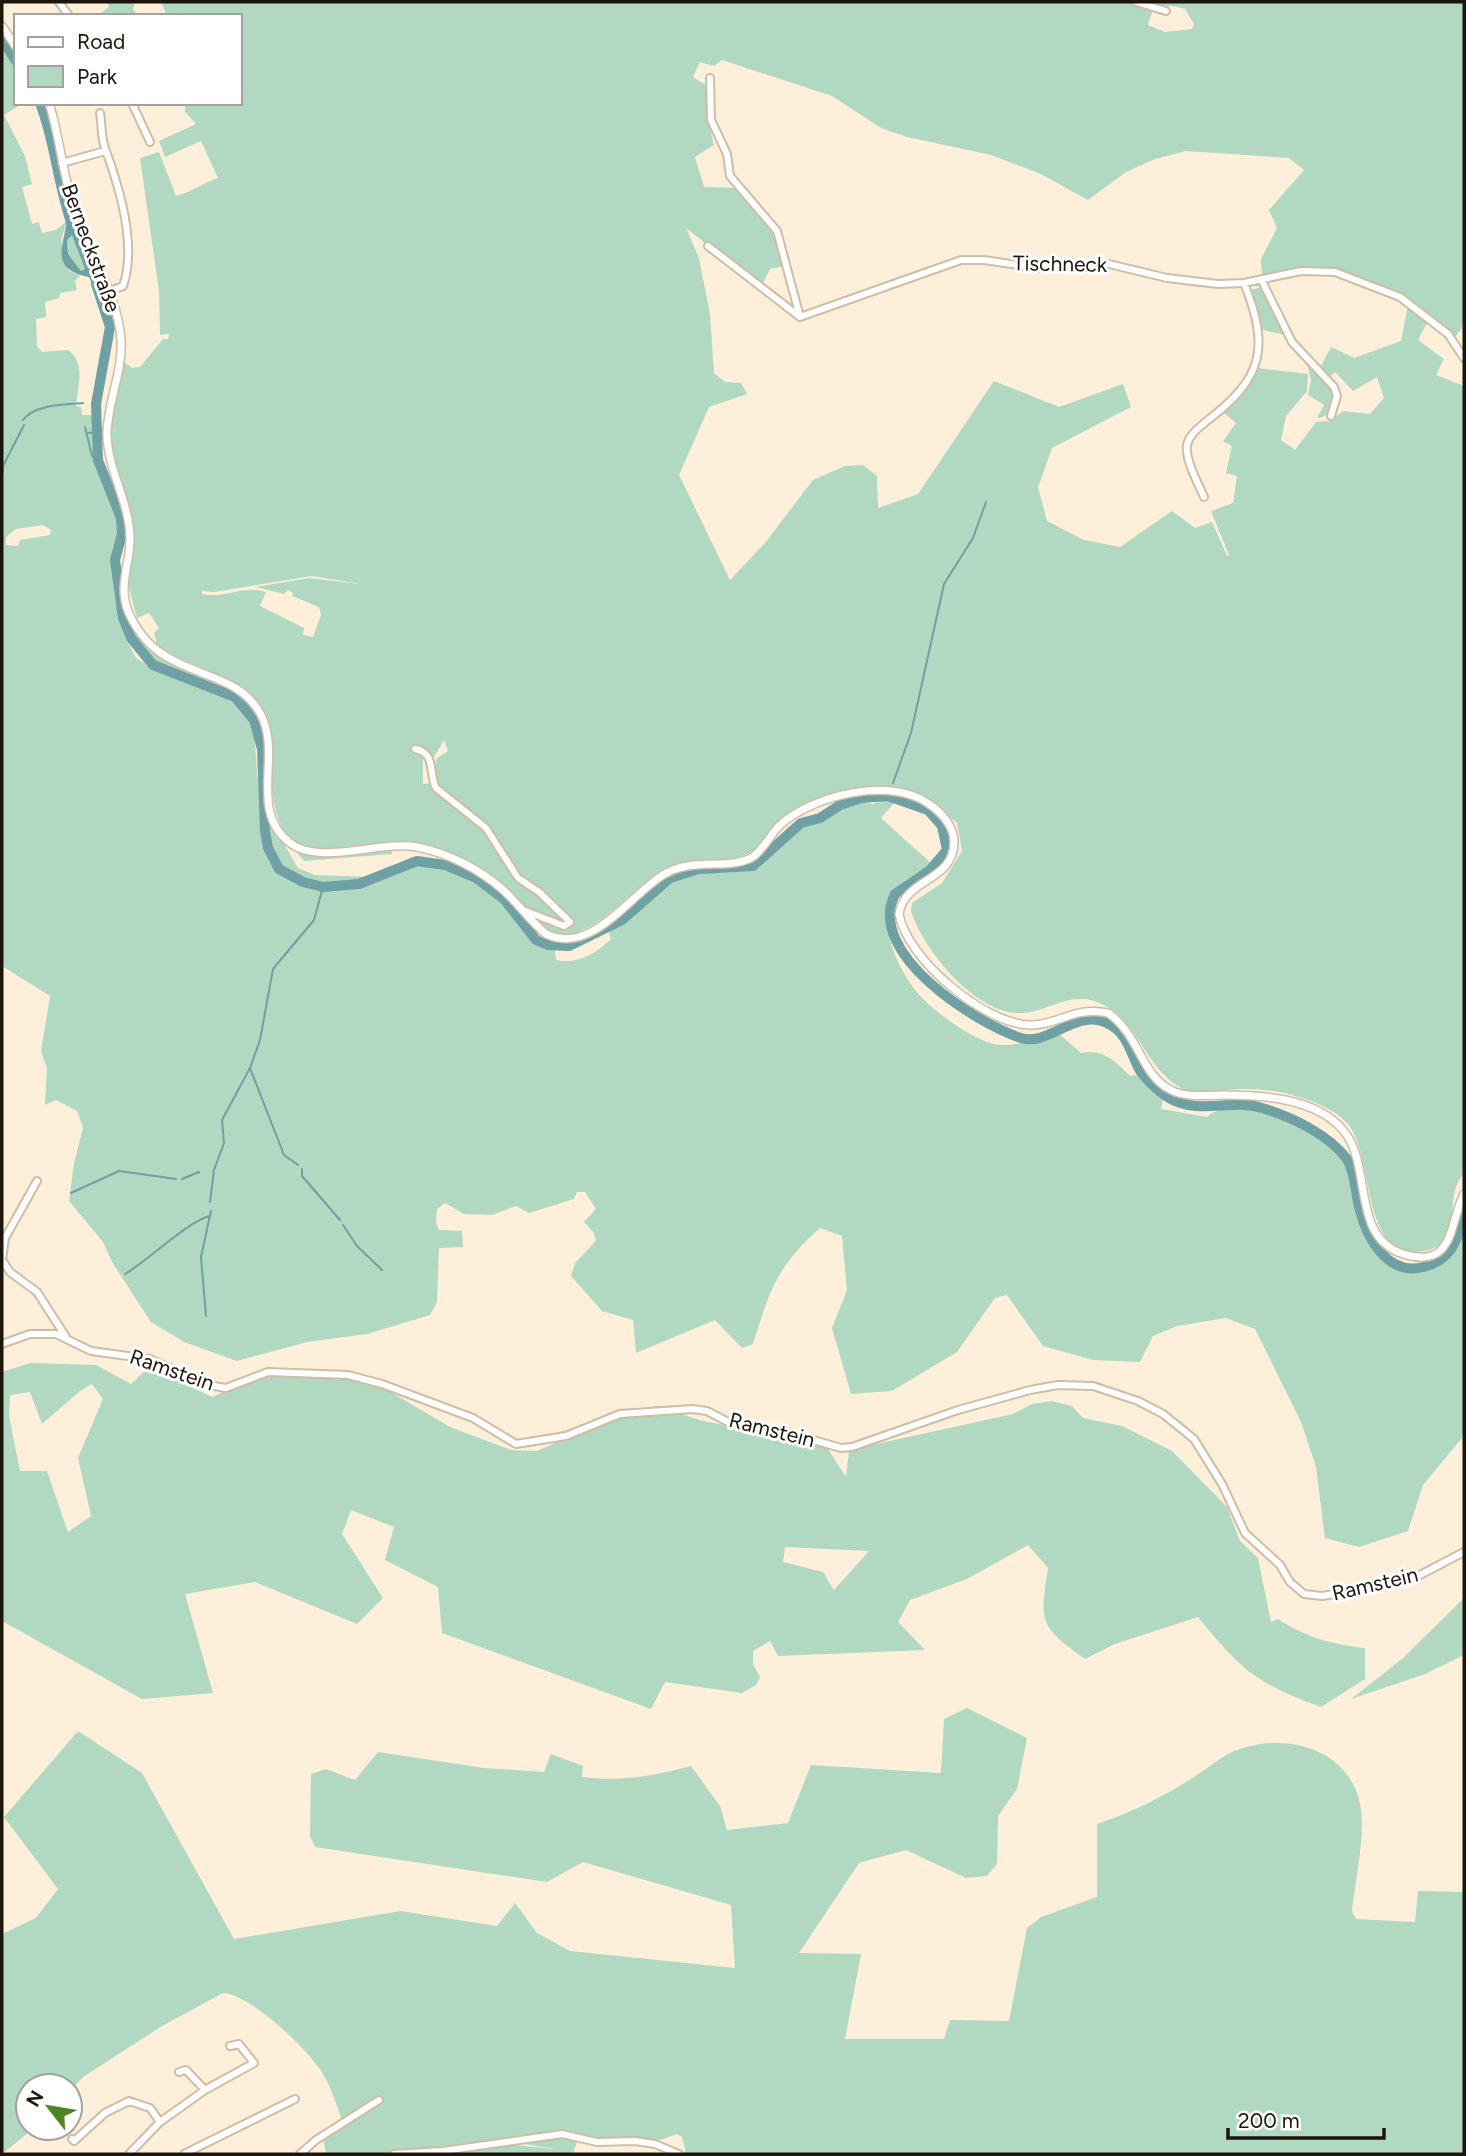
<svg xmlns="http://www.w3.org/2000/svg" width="1466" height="2156" viewBox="0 0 1466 2156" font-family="Figtree,sans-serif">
	<rect width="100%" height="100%" fill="#feefdb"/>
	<path fill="#b1d8c0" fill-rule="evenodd" d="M108 2H135L133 9 138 16H97L109 7Z
		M161 2H1464V325L1454 339C1385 282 1355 258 1262 277L1261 259 1277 228 1269 210 1304 170 1289 158 1186 151 1155 159 1126 172 1088 200 1041 174 991 155 907 137 881 128 832 96 722 60 714 66 700 62 693 77 708 86V120L714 145 695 157 704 187 737 188 776 233 785 266 770 269 761 287 686 228 699 258 710 314 714 373 725 382 741 383 747 394 709 407 679 475 730 580 765 543 813 480 845 466 863 465 877 476 878 508 918 494 994 381 1059 407 1123 384 1131 407 1052 448 1038 487 1047 521 1084 540 1120 547 1172 511 1195 528 1212 522 1227 556 1229 555 1211 511 1233 503 1237 476 1226 473 1232 446 1223 441 1236 423 1224 413 1257 368 1308 374 1307 391 1286 416 1281 440 1295 450 1316 422 1330 421 1343 411 1370 414 1384 398 1377 377 1353 391 1335 372 1328 378 1319 370 1331 347 1354 358 1401 341 1408 305 1428 321 1418 340 1444 359 1436 375 1464 386V1174C1445 1192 1460 1224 1442 1242 1436 1249 1427 1251 1418 1252 1361 1257 1375 1158 1348 1124 1334 1108 1312 1101 1292 1095 1275 1090 1258 1089 1240 1089 1219 1089 1197 1098 1178 1086 1142 1064 1138 1015 1094 1001 1070 992 1046 1012 1022 1013 977 1016 923 950 911 911L912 903 942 883 962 851 957 823C946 814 935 802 923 796 879 777 820 791 782 819 769 829 763 846 749 853 724 865 691 857 665 869 633 884 589 950 548 931 541 928 534 919 529 913L535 912C521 906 514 895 503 885 476 862 440 846 405 842 370 838 320 864 289 838 259 801 280 731 258 703 235 674 189 666 158 649L154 633 159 628 149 613 137 618 127 581 133 535 109 436 122 360 132 368 140 367 163 339H168L169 334 160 335 159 291 140 158 159 152 176 196C192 192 203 183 218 178L201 141 165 157 159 141 196 124 185 112V103H240V16H167ZM1154 6H1174L1185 9 1194 24 1192 29 1165 32 1148 25ZM312 576 360 584 309 578 256 587 284 594 288 590 293 593 292 596 319 607 321 615 313 637 303 635 304 628 260 606 266 592C243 585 224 599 202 594V591L214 592ZM444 740 448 751 436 759 435 783 423 784V756L434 757Z
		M2 46 16 68V103H23L4 115 25 156 32 184 22 187 32 224 39 222 42 233 56 230 67 221 61 240 69 271 80 275 75 281 77 290 60 293 59 298 45 302 46 317 36 319 37 346 42 352 68 350C86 364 78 386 76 406L81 407 82 415H93L97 451H93L94 462 116 513 119 529 112 568 125 637 136 658 152 668 226 696 248 716 254 729 257 773 266 823 271 822 298 868 315 875 370 877 413 857 418 866C455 864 492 889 516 917 528 931 533 948 555 950L556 960C577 965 597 953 611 939L608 931 637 912 672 879 699 871 753 869 805 826 859 800 873 804 887 798 895 802 881 818 932 864C920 878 894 882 888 901 880 928 899 970 916 991 931 1010 976 1043 1000 1045 1019 1046 1040 1038 1058 1033L1081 1053C1103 1049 1113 1059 1130 1076L1141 1074 1163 1098 1161 1109 1207 1117C1241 1088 1323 1130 1344 1161 1356 1178 1353 1205 1360 1224 1369 1251 1392 1276 1423 1271 1448 1268 1456 1252 1464 1229V1431L1462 1438 1423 1485 1408 1531 1359 1547 1325 1538 1316 1467 1301 1422 1255 1329 1226 1318 1177 1326 1153 1336 1140 1362 1093 1360 1043 1346 1007 1295 995 1298 957 1352 892 1391 851 1394 832 1328 847 1290 842 1236 820 1228C776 1267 770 1290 753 1344L742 1348 715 1320 636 1353 633 1320 602 1311 571 1276 575 1263 596 1241 594 1233 584 1222 596 1209 585 1192H577L574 1199 529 1213 516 1206 492 1215 464 1214 445 1203 437 1209 436 1222 439 1230 462 1231 463 1247 439 1248 437 1302 430 1315 367 1334 307 1342 237 1361 184 1342 151 1322 112 1262 103 1242 69 1201 74 1163 83 1128 77 1111 56 1100 45 1105 47 1068 41 1051 50 996 2 966ZM43 525 51 530 50 535 20 540 18 546 6 545V537L16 529Z
		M72 234 85 269 81 271 68 254 67 240Z
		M1262 287 1285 335 1260 329 1250 290Z
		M1307 363 1335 392C1332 407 1333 415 1317 418L1324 405 1308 395 1311 380Z
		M126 614 146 648 176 666 219 685C185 680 124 656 126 614Z
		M391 849 392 854 304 861 295 850 311 854Z
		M30 1363 96 1365 131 1384 151 1365 158 1366V1372L213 1397 260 1371 367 1378 450 1427 511 1450 537 1451 620 1414 658 1406 699 1420 826 1446 846 1477 849 1450 1013 1414 1032 1404 1052 1401 1072 1406 1083 1418 1122 1426 1172 1451 1227 1507 1240 1541 1258 1558 1271 1622 1278 1619C1307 1638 1331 1644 1365 1648V1679L1321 1707C1256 1683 1242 1671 1198 1617L1115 1644 1085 1659C1038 1625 1040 1623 1048 1568L1028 1545 967 1579 910 1600 898 1622 925 1650 778 1656 770 1641 753 1651V1664L760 1677 756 1685 742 1693 665 1682 651 1709 442 1633 438 1587 385 1560 394 1527 351 1510 342 1534 383 1598 357 1624 255 1582 185 1594 213 1693 142 1699 2 1621V1372ZM92 1384 103 1399 78 1458 91 1516 68 1532 47 1471H20L9 1416 10 1395 30 1392 42 1424 80 1391ZM785 1547 869 1551 834 1590 823 1572 783 1562Z
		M1464 1598V1655L1425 1674 1351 1699 1402 1659Z
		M967 1708 1027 1738 1017 1789 998 1816 997 1864 987 1876 966 1878 906 1850 859 1863 799 1953 861 1954 845 2039H944L950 2020 1009 2021 1027 1928 1041 1917 1097 1897V1824C1131 1813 1167 1795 1197 1775 1207 1769 1217 1760 1228 1754 1279 1729 1353 1746 1361 1810 1365 1836 1355 1883 1352 1911L1356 1919 1415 1922 1418 1891 1464 1892V2154H686L682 2137 677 2134 660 2140 578 2139 573 2153 579 2154H463V2148L499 2143 560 2150 518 2143 517 2137 462 2144V2154H326L324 2142 342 2120C336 2105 332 2088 323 2074 310 2051 250 1994 223 1993L162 2026 83 2077 70 2091V2086H28V2128H34L2 2154V1934L36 1918 58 1889 4 1817 78 1731 142 1773 234 1939 400 1911 497 1926 515 1903 537 1933 570 1951 735 1968 731 1905 583 1862 547 1882 315 1847 310 1836 311 1774 326 1769 355 1780 378 1752 484 1768 544 1772 551 1754 583 1766 582 1777C622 1782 653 1776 691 1766L720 1806 727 1830 788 1823 811 1765 941 1773 944 1719Z"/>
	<path fill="#6ea0a4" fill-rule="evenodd" d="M72 219 86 260 101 288 97 296 89 277C51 269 62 250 67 221ZM72 235 85 269 81 271 68 254 67 240Z"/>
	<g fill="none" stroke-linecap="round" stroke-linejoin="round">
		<path stroke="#6ea0a4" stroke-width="2" d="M23 420C35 404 64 405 83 403
			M85 427 92 456 98 461
			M88 433 97 432
			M2 478 3 466 24 425
			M893 783 911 733 944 584 973 538 986 502
			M250 1068 284 1155 298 1165
			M302 1169V1176L340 1220
			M182 1179 199 1172
			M71 1193 119 1171 176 1179
			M210 1202 214 1170 224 1143 222 1120 250 1068 260 1040 273 969 314 920 323 887
			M343 1225 357 1246 382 1270
			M125 1274C149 1260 188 1221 210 1216
			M206 1316 201 1257 211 1211"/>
		<path stroke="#6ea0a4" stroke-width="10" d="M2 39 16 61
			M40 103C56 144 58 189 74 231
			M96 284 110 327 96 404 98 460 121 518 122 534 115 560 123 618 131 638 153 665 235 697 254 720 262 749 265 831 268 848 279 869 303 882 323 887 359 884 417 861 445 865 476 878 504 899 536 940 548 945 569 946 622 920 670 878 699 869 753 866 801 823 820 818 840 805 861 798 888 796 928 810 942 826 947 850 930 870 895 894C865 954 976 1023 1021 1038 1048 1047 1076 1008 1107 1023 1128 1033 1130 1052 1139 1069 1145 1079 1159 1092 1169 1098 1202 1116 1230 1098 1262 1108 1292 1117 1328 1134 1347 1159 1356 1173 1355 1195 1360 1210 1367 1239 1388 1276 1423 1267 1450 1261 1456 1243 1464 1218"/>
		<defs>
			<path id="minor" d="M59 2 69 16
				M1136 2 1166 11
				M710 78 711 120 727 154 730 176 777 231 800 317
				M132 103 150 142
				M100 113C102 124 101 140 106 151 120 189 137 246 123 286L108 292
				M62 163 105 151
				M708 246 800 317
				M1261 279 1292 342 1334 387 1337 396 1331 416
				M800 317 961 260H984L1038 268 1109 264 1167 278 1218 284 1244 283 1301 271 1335 272 1400 297 1448 334 1464 358
				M1204 497C1198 483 1185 460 1187 445 1189 434 1200 427 1208 420 1263 378 1270 348 1244 283
				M415 749C437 753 428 774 436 788L486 828 518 878 539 892 570 922 564 926 523 910
				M37 1181 5 1238 2 1260 10 1272 37 1292 66 1337
				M2 1344 30 1334H56L91 1351 150 1359 208 1385 226 1388 268 1372 348 1375 382 1384 473 1418 516 1444 566 1436 620 1414 692 1409 707 1411 732 1424 789 1433 841 1448 852 1447 958 1410 1030 1390 1058 1385 1093 1386 1138 1401 1163 1414 1194 1439 1222 1484 1245 1533 1280 1565 1290 1582 1304 1594 1322 1596 1341 1593 1418 1576 1464 1552
				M179 2072 186 2070 205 2090
				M72 2139 74 2141 105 2113 129 2101 150 2108 160 2122
				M129 2154 160 2122 205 2090 254 2063 239 2044 230 2046
				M184 2154 295 2099
				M300 2154 316 2140 379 2100
				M394 2154 443 2151 562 2134 597 2142 635 2141 655 2144 679 2154"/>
			<path id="major" d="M2 26 16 47
				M49 103C60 137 62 173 74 208 88 251 118 294 121 340 123 372 107 403 107 435 108 471 130 503 130 539 130 565 118 585 128 611 159 685 233 661 261 715 282 755 248 811 290 843 319 866 381 840 417 847 448 853 479 869 502 889 518 903 530 921 546 934 591 956 630 895 663 875 691 857 727 870 751 858 763 851 770 835 779 826 812 795 891 776 929 804 941 812 954 826 954 842 954 882 904 878 899 914 907 959 984 1024 1030 1025 1060 1025 1073 1006 1108 1013 1140 1035 1141 1076 1171 1090 1186 1098 1207 1095 1224 1095 1262 1095 1316 1098 1343 1130 1373 1164 1350 1237 1403 1254 1455 1270 1449 1223 1464 1194"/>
		</defs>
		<use href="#minor" stroke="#cfbda5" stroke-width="10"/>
		<use href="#major" stroke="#cfbda5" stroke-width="10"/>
		<use href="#minor" stroke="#fff" stroke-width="6"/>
		<use href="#major" stroke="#fff" stroke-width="7"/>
	</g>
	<g text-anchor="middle" stroke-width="6" stroke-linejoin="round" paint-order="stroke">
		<g font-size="21" fill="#1c150c" stroke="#fff">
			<text transform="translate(91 248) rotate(70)" y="7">Berneckstraße</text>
			<text transform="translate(1060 264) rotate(1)" y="7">Tischneck</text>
			<text transform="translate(172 1370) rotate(19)" y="7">Ramstein</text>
			<text transform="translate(772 1430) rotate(14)" y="7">Ramstein</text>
			<text transform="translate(1375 1584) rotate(-13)" y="7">Ramstein</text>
		</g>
	</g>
	<rect width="1466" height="2156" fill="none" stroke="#1c150c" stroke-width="7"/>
	<rect x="14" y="14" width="228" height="91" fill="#ffffff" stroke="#a4a19e" stroke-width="2"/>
	<rect x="28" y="37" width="35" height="10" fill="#ffffff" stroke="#a4a19e" stroke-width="2"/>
	<text x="77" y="49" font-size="21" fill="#1c150c">Road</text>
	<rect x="28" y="66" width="35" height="21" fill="#b1d8c0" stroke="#a4a19e" stroke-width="2"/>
	<text x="77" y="84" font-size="21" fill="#1c150c">Park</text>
	<g transform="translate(49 2107) rotate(301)"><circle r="33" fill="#ffffff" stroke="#a4a19e" stroke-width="2"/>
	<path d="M0-5L12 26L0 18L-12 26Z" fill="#4d8520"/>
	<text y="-10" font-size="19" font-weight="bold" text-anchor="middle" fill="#1c150c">N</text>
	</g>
	<path d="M1228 2128v10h156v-10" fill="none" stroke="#1c150c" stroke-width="3.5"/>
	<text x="1238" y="2128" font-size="21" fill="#1c150c" stroke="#ffffff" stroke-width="5" paint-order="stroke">200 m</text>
</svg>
